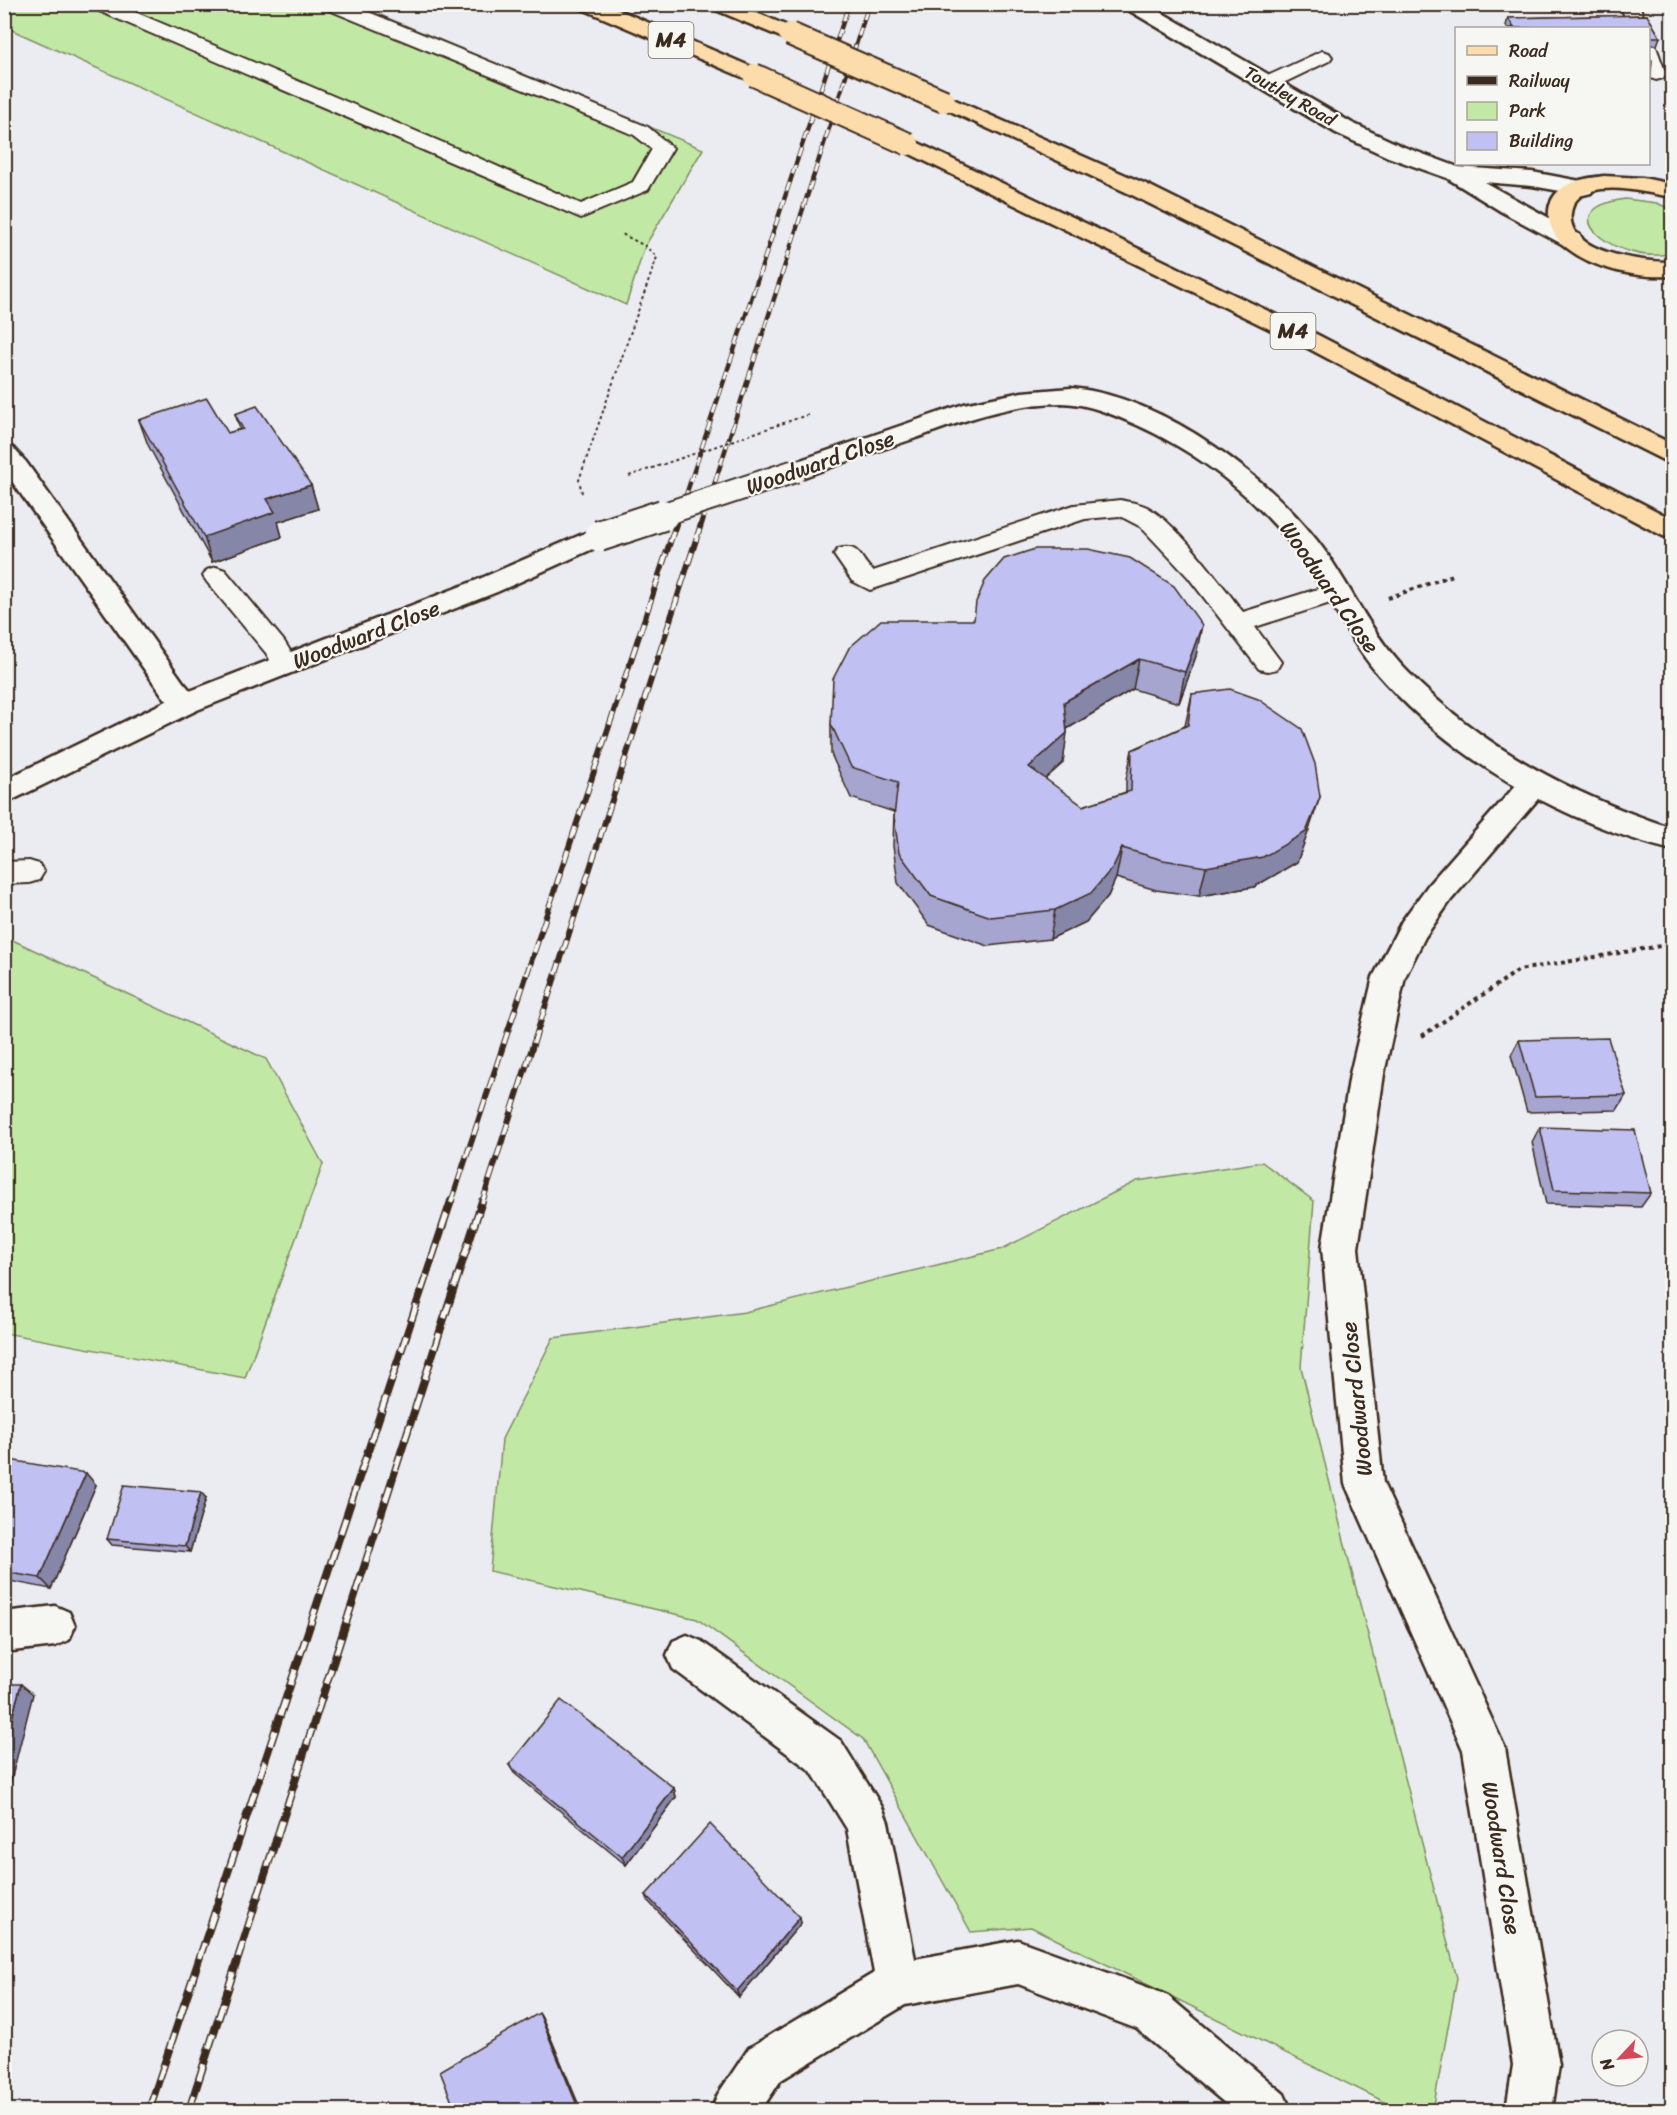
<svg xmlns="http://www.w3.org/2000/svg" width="1677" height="2115" viewBox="0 0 1677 2115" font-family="Sriracha,sans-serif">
	<rect width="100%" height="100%" fill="#ebebf2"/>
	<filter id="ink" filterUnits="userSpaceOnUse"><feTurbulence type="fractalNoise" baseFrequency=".0167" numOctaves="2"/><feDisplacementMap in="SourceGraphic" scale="12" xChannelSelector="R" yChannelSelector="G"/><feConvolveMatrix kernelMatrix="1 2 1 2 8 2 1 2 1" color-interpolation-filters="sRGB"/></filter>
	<g filter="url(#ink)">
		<path fill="#c1e9a5" stroke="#7e8a62" stroke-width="1.5" d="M5 5H356L703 149 645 246 626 305 5 27Z
			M1625 199 1657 203 1672 210V253C1622 267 1543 211 1625 199Z
			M4 936 266 1059 323 1164 245 1378 5 1333Z
			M1262 1162 1314 1201 1301 1367 1354 1581 1457 1978 1433 2110H1401L1031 1927 971 1932 863 1739 697 1619 490 1571 502 1439 553 1338 745 1312 1002 1249 1137 1181Z"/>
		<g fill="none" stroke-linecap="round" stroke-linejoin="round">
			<defs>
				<path id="service" d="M90 4H116L472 155 581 204 633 182 652 149 634 135 324 8 322 4H349L648 127 673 148 648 190 581 218 92 8Z
					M1620 4H1639L1647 28H1629Z
					M1648 42 1655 44 1666 74 1663 78 1656 80 1648 77Z
					M1322 51 1329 53 1332 57 1329 61 1275 87H1261L1258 83 1261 79Z
					M1120 500C1129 502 1139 503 1147 507 1178 524 1221 584 1243 612L1337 583 1346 586 1350 592 1346 598 1255 627 1281 662 1277 669 1268 671 1259 669 1188 577 1141 527 1120 516 1085 519 870 590 852 581 834 555 838 549C861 543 859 559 873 571L1074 505Z
					M216 567 225 570 284 641 299 665 295 672 286 674 277 672 266 653 207 582 203 576 207 570Z
					M29 861 39 864 44 872 39 880 29 883 4 884V862Z"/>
				<path id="minor" d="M4 446 13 448 26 462 183 682 201 703 197 710C180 715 174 708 163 696L4 470Z
					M1534 773 1544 776 1549 784 1544 792 1451 900 1425 937 1405 977 1384 1074 1358 1248 1383 1483 1505 1748 1559 2065 1552 2110H1506L1513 2065 1463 1750 1345 1484 1322 1248 1350 1074 1373 977 1402 921 1429 884 1524 776Z
					M55 1606 69 1612 75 1626 69 1640 55 1646 4 1652V1612Z
					M687 1635 701 1641 841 1741 882 1807 888 1822 915 1959 1018 1940 1152 1989 1168 1996 1284 2094 1291 2110H1233L1137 2029 1018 1984 905 2005 781 2080 761 2110H711L718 2094 749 2048 874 1973 847 1829 811 1771 673 1669 667 1655 673 1641Z"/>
				<path id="tertiary" d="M1122 4H1147L1352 123 1404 147 1458 167 1532 172 1591 183 1594 188 1591 193 1583 195 1532 186 1484 182 1580 235 1583 240 1580 245 1572 247 1564 245 1502 212 1447 178 1388 157 1336 133 1125 8Z
					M1071 388C1164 396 1275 480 1327 554 1354 593 1373 636 1406 670 1480 747 1572 795 1672 828V850C1565 823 1460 764 1385 682 1352 647 1334 603 1306 564 1263 503 1205 456 1137 425 1112 414 1089 404 1062 403 1012 403 965 420 919 437 880 450 842 463 804 477L795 479 786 477 782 471 786 465 964 404 1022 392Z
					M599 527 608 530 612 536 608 542 497 592 197 710 4 804V780L177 696 477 580Z"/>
				<path id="primary" d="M1604 176 1643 178 1672 184V197C1647 193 1617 184 1591 191 1579 195 1573 201 1571 213 1565 254 1646 262 1672 262V276C1638 278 1595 270 1567 248 1547 233 1540 202 1564 187 1576 179 1591 178 1604 176Z"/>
				<path id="motorway" d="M577 4H605L761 71 764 75 761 79 754 81 747 79 580 8Z
					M708 4H736L797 30 800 34 797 38H783L711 8Z
					M944 95 1146 184 1672 444V462L1663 460 1130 194 937 105 934 101 937 97Z
					M908 138 1318 335 1672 519V538L1663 536 1302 345 900 149 897 144 900 139Z"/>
			</defs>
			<use href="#service" stroke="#3b2a1e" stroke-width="4"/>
			<use href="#minor" stroke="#3b2a1e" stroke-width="5"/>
			<use href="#tertiary" stroke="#3b2a1e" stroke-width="5"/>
			<use href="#primary" stroke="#3b2a1e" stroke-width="5"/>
			<use href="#motorway" stroke="#3b2a1e" stroke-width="5"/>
			<path stroke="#3b2a1e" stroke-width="2" stroke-dasharray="3 3" stroke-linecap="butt" d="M582 493 579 480 657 257 645 246 622 234"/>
			<path stroke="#3b2a1e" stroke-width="4" stroke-dasharray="4 4" stroke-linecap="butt" d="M1388 598 1453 575
				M1422 1036 1519 970 1672 944"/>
			<use href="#service" fill="#f6f6f2" fill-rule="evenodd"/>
			<use href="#minor" fill="#f6f6f2" fill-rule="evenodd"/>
			<use href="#tertiary" fill="#f6f6f2" fill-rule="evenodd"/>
			<use href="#primary" fill="#fcdcab" fill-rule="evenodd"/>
			<use href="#motorway" fill="#fcdcab" fill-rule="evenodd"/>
			<defs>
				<path id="rail-far2" d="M679 516 849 4
					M704 516 869 4"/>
				<path id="rail-far1" d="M451 1203 679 515
					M482 1203 704 515"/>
				<path id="rail" d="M149 2110 451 1201
					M189 2110 482 1201"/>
			</defs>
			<use href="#rail-far2" stroke="#3b2a1e" stroke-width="4.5"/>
			<use href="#rail-far1" stroke="#3b2a1e" stroke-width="6"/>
			<use href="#rail" stroke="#3b2a1e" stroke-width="8"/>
			<use href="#rail-far2" stroke="#f6f6f2" stroke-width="3" stroke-dasharray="9" stroke-linecap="butt"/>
			<use href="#rail-far1" stroke="#f6f6f2" stroke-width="4" stroke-dasharray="12" stroke-linecap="butt"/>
			<use href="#rail" stroke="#f6f6f2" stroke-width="5" stroke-dasharray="16" stroke-linecap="butt"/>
			<defs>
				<path id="tertiary-bridge-far1" d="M658 516 795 471"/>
				<path id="tertiary-bridge" d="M599 536 663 515"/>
				<path id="motorway-bridge" d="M790 34 944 101
					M754 75 908 144"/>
			</defs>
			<use href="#tertiary-bridge-far1" stroke="#3b2a1e" stroke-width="26" stroke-linecap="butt"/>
			<use href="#tertiary-bridge" stroke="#3b2a1e" stroke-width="34" stroke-linecap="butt"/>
			<use href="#motorway-bridge" stroke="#3b2a1e" stroke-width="26" stroke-linecap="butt"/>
			<path stroke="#3b2a1e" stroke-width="2" stroke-dasharray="3 3" stroke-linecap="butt" d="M629 476 810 414"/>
			<use href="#tertiary-bridge-far1" stroke="#f6f6f2" stroke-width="22"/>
			<use href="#tertiary-bridge" stroke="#f6f6f2" stroke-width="30"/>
			<use href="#motorway-bridge" stroke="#fcdcab" stroke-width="22"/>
		</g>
		<path fill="#a5a5d0" stroke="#3b2a1e" stroke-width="1.5" d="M1647 15 1660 37 1657 45H1648V28H1507L1506 26 1508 18Z
			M235 414 311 485 318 509 278 522 282 537 212 562 148 445 139 420 228 433 240 429Z
			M849 648 1196 656 1179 703 1133 689 1067 729 1063 763 1045 779 1083 806 1126 792V780L1132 750 1185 726 1192 694 1310 827 1297 862 1254 887 1199 896 1156 890 1116 878 1108 896 1086 922 1050 939 988 946 929 925 898 883 893 846 894 812 851 798 831 754V724Z
			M1519 1040 1626 1095 1617 1110 1527 1112 1511 1055Z
			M1540 1127 1651 1193 1641 1207 1546 1204 1532 1142Z
			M4 1459 96 1485 51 1589 4 1580Z
			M206 1498 190 1552 112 1545 107 1539Z
			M509 1765 674 1788 676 1797 626 1865 514 1773Z
			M646 1895 801 1923 739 1997 649 1902Z"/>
		<path fill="#8686a9" stroke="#3b2a1e" stroke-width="1.5" d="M311 485 318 509 278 522 282 537 212 562 204 537 267 499Z
			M1202 625 1196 656 1179 703 1185 672Z
			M1139 659 1133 689 1060 733 1064 702Z
			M1067 733 1063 763 1025 797 1029 767Z
			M1320 797 1310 827 1297 862 1254 887 1199 896 1206 867Z
			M1122 848 1116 878 1108 896 1086 922 1050 939 1055 910Z
			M86 1473 96 1485 51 1589 40 1578Z
			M201 1492 206 1498 190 1552 185 1546Z
			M21 1684 33 1694 9 1788 4 1785V1748Z
			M674 1788 676 1797 626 1865 622 1857Z
			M800 1917 801 1923 739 1997 737 1991Z
			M539 2013 543 2019 581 2110H579Z"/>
		<path fill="#c0c0f2" stroke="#3b2a1e" stroke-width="1.5" d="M1647 15 1660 37H1648V28H1514L1508 18Z
			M1648 59 1652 60 1650 85H1648Z
			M207 398 228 433 243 429 235 414 257 406 311 485 267 499 275 512 204 537 139 420Z
			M1035 549H1088L1130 558 1174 586 1202 625 1185 672 1139 659 1064 702 1067 733 1029 767 1083 806 1131 791 1132 750 1188 725 1192 694 1230 689 1258 699 1302 729 1315 764 1320 797 1306 832 1263 857 1206 867 1163 860 1122 848 1113 867 1091 893 1055 910 991 917 931 896 899 853 894 817 898 782 851 767 831 724 833 679 849 648 881 620H974L976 602 985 581 1004 559Z
			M1608 1038 1626 1095 1535 1097 1519 1040Z
			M1540 1127 1635 1130 1651 1193 1554 1190Z
			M4 1459 86 1473 40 1578 4 1572Z
			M124 1485 201 1492 185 1546 107 1539Z
			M4 1684H21L4 1748Z
			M561 1700 674 1788 622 1857 509 1765Z
			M710 1824 800 1917 737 1991 646 1895Z
			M539 2013 579 2110H455L440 2071Z"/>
	</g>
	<g text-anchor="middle" stroke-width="4.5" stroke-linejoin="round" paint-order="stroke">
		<g font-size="18" fill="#3b2a1e" stroke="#f6f6f2">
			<text transform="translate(1290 96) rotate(30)" y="6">Toutley Road</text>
		</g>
		<g fill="#f6f6f2" stroke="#73675e" stroke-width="1.5">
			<rect x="648.5" y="22" width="45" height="36" rx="4.5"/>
			<rect x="1270.5" y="313" width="45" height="36" rx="4.5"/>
		</g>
		<g font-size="21" font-weight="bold" fill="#3b2a1e">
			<text x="671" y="47">M4</text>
			<text x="1293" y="338">M4</text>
		</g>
		<g font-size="22" fill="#3b2a1e" stroke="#f6f6f2">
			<text transform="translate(820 462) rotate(-19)" y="8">Woodward Close</text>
			<text transform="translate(1330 587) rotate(55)" y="8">Woodward Close</text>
			<text transform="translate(366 634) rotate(-21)" y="8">Woodward Close</text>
			<text transform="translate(1356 1399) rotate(-96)" y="8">Woodward Close</text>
			<text transform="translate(1502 1858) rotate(81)" y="8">Woodward Close</text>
		</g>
	</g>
	<rect width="1677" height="2115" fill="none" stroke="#f6f6f2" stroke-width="24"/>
	<rect x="12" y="12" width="1653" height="2091" fill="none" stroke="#3b2a1e" stroke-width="2" filter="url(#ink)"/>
	<rect x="1455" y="27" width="195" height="138" fill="#f6f6f2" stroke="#aba49d" stroke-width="1.5"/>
	<rect x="1467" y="46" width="30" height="9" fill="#fcdcab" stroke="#aba49d" stroke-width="1.5"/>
	<text x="1509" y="57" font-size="18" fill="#3b2a1e">Road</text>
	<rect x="1467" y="76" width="30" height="9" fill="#3b2a1e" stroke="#aba49d" stroke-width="1.5"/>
	<text x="1509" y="87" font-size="18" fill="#3b2a1e">Railway</text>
	<rect x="1467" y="102" width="30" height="18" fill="#c1e9a5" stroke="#aba49d" stroke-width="1.5"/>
	<text x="1509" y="117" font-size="18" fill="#3b2a1e">Park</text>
	<rect x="1467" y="132" width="30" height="18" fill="#c0c0f2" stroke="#aba49d" stroke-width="1.5"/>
	<text x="1509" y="147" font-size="18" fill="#3b2a1e">Building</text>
	<g transform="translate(1620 2058) rotate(244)"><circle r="28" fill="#f6f6f2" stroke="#aba49d" stroke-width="1.5"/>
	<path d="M0-4.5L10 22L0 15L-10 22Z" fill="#d1495b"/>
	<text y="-9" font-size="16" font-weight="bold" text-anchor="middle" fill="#3b2a1e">N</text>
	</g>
</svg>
